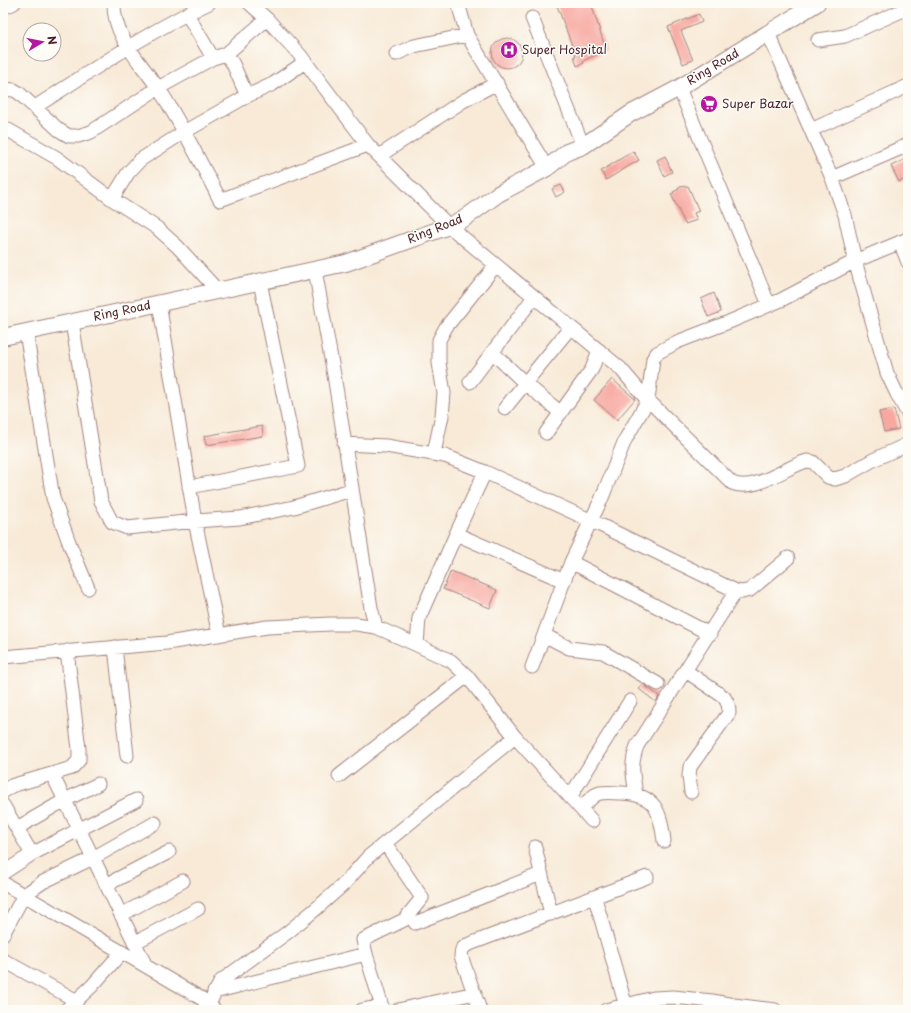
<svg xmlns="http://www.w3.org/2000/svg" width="911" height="1013" viewBox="0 0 911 1013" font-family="'Playpen Sans',sans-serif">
	<rect width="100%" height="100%" fill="#fdfcf7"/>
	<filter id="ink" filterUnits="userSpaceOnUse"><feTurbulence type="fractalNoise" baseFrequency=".025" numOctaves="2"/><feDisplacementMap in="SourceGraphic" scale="8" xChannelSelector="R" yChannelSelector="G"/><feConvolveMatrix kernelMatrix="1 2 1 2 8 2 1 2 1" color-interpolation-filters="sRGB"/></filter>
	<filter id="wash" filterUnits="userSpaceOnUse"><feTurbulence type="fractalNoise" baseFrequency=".012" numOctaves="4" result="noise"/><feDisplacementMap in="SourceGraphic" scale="16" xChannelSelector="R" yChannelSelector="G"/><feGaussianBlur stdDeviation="0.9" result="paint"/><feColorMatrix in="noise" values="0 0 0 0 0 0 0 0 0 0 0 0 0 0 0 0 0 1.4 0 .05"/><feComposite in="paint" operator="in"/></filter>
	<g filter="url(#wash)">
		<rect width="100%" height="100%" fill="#f8ead7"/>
		<g id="blocks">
			<path fill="#f7a9a1" d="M556 3H591L606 50 583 61 584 63 577 66 574 56H576Z
				M699 14 702 22 681 31 693 60 683 64 668 27Z
				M492 53a15 15 0 1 1 30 0a15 15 0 1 1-30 0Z
				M633 151 639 160 606 180 601 171Z
				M665 156 672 172 664 176 657 160Z
				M908 158V178L899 182 891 166Z
				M561 185 565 192 556 197 552 189Z
				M688 186 699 211 694 213 697 220 685 224 671 194 674 193 673 192 679 189 678 187Z
				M714 293 721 312 708 317 701 299Z
				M612 379 635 399 617 420 594 400Z
				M894 409 899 429 884 432 879 412Z
				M262 426 263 436 206 445 204 436Z
				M451 571 497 590 490 608 443 589Z
				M643 684 659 696 656 702 639 689Z"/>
		</g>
	</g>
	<g filter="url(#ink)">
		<use href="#blocks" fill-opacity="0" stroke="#a18481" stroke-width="1"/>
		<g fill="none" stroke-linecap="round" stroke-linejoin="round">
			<defs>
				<path id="minor" d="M114 3C113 37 140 61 158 88 164 96 169 105 174 114 190 141 205 171 220 200L368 145
					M249 3 267 19 300 55 368 145 449 226 620 368 644 396 732 483C755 493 785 467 807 461L813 462 828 477 835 479 845 476 873 460 908 444
					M458 3 467 35 547 168
					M3 8 14 3
					M187 14 213 58
					M532 18 583 146
					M768 33 832 178 845 215 855 261 887 373 897 394 908 414
					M818 40 845 36 908 8
					M226 54 267 19
					M396 54 414 46 467 35
					M679 88 769 305
					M3 89 14 90 19 93 59 130 69 136H78L91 132 158 88 213 58 226 54 233 64 247 96 184 132 140 160 128 173 112 199
					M247 96 273 84 305 62
					M35 107C90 72 149 31 209 3
					M3 127 57 158 112 199 157 228 178 247 218 291
					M811 130 908 86
					M379 156 463 101 497 83
					M832 178 908 145
					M900 242 908 262
					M315 270 334 375 371 608 376 627
					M159 303 195 521 219 635
					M72 322 101 501 112 522 127 528 195 521 240 518 294 507 351 490
					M26 332 53 498 70 545 88 588
					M493 353 526 384 561 413
					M470 382 534 297
					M505 408 570 328
					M546 433 592 369 599 350
					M344 444 386 446 445 456 485 472 592 521 736 591 742 592 750 590 788 558
					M434 453 442 416 444 393 439 363V340L446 327 496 265
					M485 472 456 534 564 581
					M189 487 298 466 260 282
					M571 562 710 634
					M544 635 569 648 603 652 658 684
					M417 645 419 618 456 534
					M115 647 127 756
					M3 657 167 643 267 627 331 624H356L376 627 417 645 451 661 467 676 515 737 592 821
					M532 667 571 562 601 500 625 440 648 400 653 359 657 353 677 342 729 322 781 300 855 261 908 239
					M686 671 724 697C728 703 729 706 729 713L690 767 689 776 691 792
					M52 774 146 966
					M339 776 467 676
					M3 792 11 786 72 768 79 760V749L67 651
					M636 794C633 774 630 766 637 746L736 591
					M570 797 630 701
					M3 805 32 854 3 873
					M580 808 595 795 600 793C607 792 614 793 622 793 656 795 660 810 664 841
					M17 828 65 800 98 784
					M535 847 551 914
					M32 854 136 800
					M3 883 204 1000 214 1009
					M106 885 169 852
					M595 898 627 1010
					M121 915 183 881
					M415 923 541 874
					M3 934 24 895 43 882 93 858 155 823
					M134 943 198 909
					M3 960 77 1001
					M214 992 366 954
					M66 1010 92 986 122 952
					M203 1010 209 1004 221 981 288 932 317 908 344 884 368 857 515 737
					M362 1010 382 1006
					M383 1010 366 954 363 940 404 920 422 898 385 843
					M398 1010 475 993
					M480 1010 461 956 462 949 467 945 647 877
					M606 1010 654 998 673 997 712 1001 734 1005 775 1010"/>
				<path id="major" d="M3 337 346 263 449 226 465 218 498 194 547 168 567 152 583 146 630 114 679 88 817 3"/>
			</defs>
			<use href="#minor" stroke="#a18481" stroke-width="15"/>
			<use href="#major" stroke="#a18481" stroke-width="18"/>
			<use href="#minor" stroke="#fff" stroke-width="13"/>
			<use href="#major" stroke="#fff" stroke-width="16"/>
		</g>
	</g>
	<defs>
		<symbol id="hospital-disc" viewBox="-11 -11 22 22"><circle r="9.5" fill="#b5179e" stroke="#fdfcf7"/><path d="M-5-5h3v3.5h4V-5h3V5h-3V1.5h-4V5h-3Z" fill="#fff"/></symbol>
		<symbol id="supermarket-disc" viewBox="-11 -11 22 22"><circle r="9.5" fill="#b5179e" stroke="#fdfcf7"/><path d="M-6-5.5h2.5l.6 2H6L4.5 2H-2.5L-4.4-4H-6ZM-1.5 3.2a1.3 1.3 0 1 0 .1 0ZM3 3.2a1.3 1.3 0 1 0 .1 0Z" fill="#fff"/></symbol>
	</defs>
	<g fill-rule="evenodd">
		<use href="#hospital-disc" x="499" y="40" width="20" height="20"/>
		<use href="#supermarket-disc" x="699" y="94" width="20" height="20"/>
	</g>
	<g text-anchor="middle" stroke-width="3" stroke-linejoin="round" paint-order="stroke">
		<g font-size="12" fill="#4a1f2b" stroke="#fdfcf7" text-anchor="start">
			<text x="522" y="54">Super Hospital</text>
			<text x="722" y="108">Super Bazar</text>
		</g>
		<g font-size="12" fill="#4a1f2b" stroke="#fdfcf7">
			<text transform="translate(713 67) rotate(-31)" y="4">Ring Road</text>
			<text transform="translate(435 229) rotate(-22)" y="4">Ring Road</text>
			<text transform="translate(122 311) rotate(-12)" y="4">Ring Road</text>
		</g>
	</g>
	<rect width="911" height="1013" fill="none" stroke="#fdfcf7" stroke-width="16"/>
	<g transform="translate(42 42) rotate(80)"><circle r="19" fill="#fdfcf7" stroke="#b5a4a5"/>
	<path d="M0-3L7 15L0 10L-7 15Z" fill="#b5179e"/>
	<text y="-6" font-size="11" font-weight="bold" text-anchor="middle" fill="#4a1f2b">N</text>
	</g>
</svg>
